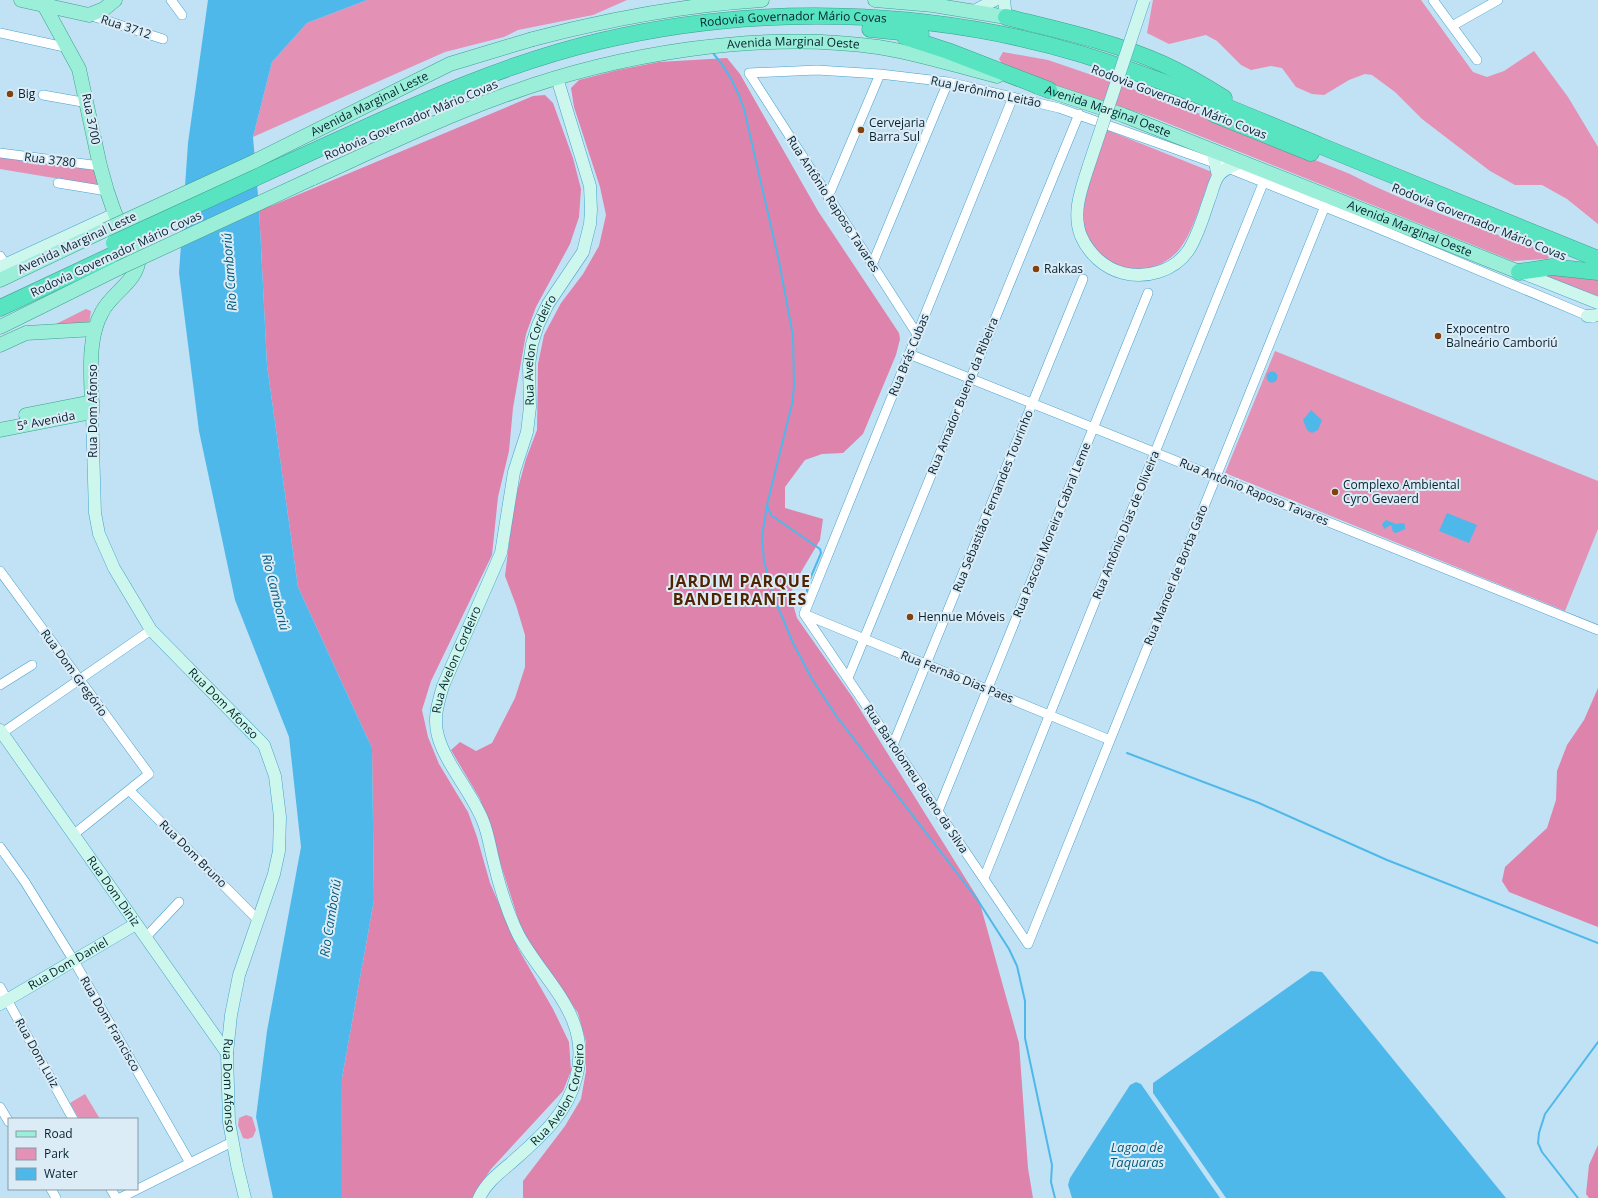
<svg xmlns="http://www.w3.org/2000/svg" width="1598" height="1198" viewBox="0 0 1598 1198" font-family="'Open Sans',sans-serif">
	<rect width="100%" height="100%" fill="#c1e2f4"/>
	<path fill="#e391b4" d="M367 0H627L593 15 518 30 504 37 445 52 253 137 272 62 307 23Z
		M1153 0H1421L1473 72 1487 77 1504 71 1534 51 1568 97 1598 147V224L1567 199 1542 185H1515L1490 171 1422 119 1395 92 1372 75 1365 74 1349 80 1324 95 1312 94 1296 87 1282 68 1271 66 1251 70 1241 65 1217 41 1206 35 1169 44 1147 33Z
		M1003 52 1048 60 1165 100 1350 174C1413 207 1480 228 1547 252L1549 257 1548 259 1513 261 1152 117 1027 76 1003 65 999 59Z
		M1107 130 1212 172C1204 193 1192 237 1177 252 1142 288 1081 264 1082 215 1083 188 1098 155 1107 130Z
		M0 157 97 170 102 186 0 169Z
		M1542 272 1598 279V296L1543 276Z
		M86 309 91 311 89 324 54 325Z
		M1275 351 1598 481V529L1565 611 1225 473Z
		M85 1094 100 1119H79L70 1103Z
		M246 1115 252 1117 256 1130 253 1137 248 1139 243 1138 238 1125 239 1118Z"/>
	<path fill="#de83ab" d="M727 58 740 74 818 211 899 333 900 339 896 355 863 434 843 453 822 454 805 460 785 487V508L823 519 820 540 801 572 790 594 797 618 853 698 979 900 1019 1043 1028 1168 1033 1198H523V1181L565 1126 581 1099 586 1071V1042L578 1013 533 949 521 928 480 799 451 750 460 742 476 751 492 743 515 698 525 667V635L516 605 505 576 514 503 526 459 537 430 538 364 544 335 561 303 583 274 599 246 606 215 600 187 574 107 571 88 579 80 618 70 659 62Z
		M545 95 553 103 573 158 581 189 579 217 570 244 536 307 526 334 513 408 509 451 498 497 492 555 431 681 422 710 428 737 439 764 468 812 477 837 490 883 519 950 553 1009 569 1042 571 1071 563 1091 491 1169 472 1198H340L342 1078 374 900 372 748 298 587 267 365 259 207 271 206 533 96Z
		M1598 688V927L1509 892 1502 881 1505 867 1547 828 1556 800 1557 771 1567 745 1584 720Z
		M1598 1145V1198H1589L1586 1194 1589 1165Z"/>
	<path fill="#4fb8ea" d="M208 0H367L307 23 272 62 253 137 259 207 267 365 298 587 372 748 374 900 342 1078 341 1198H273L256 1117 267 1031 301 847 289 737 235 600 199 431 179 273 188 143Z
		M1266.5 377a5.5 5.5 0 1 1 11 0a5.5 5.5 0 1 1-11 0Z
		M1311 410 1322 420 1318 430 1312 433 1307 430 1303 420Z
		M1447 513 1477 525 1469 543 1439 531Z
		M1386 520 1396 524 1403 523 1405 525V529L1396 533 1393 532 1391 525 1384 529 1382 524Z
		M1311 971 1322 972 1506 1198H1226L1153 1093V1083Z
		M1136 1082 1141 1084 1220 1198H1072L1068 1185 1070 1178 1130 1085Z"/>
	<g fill="none" stroke-linecap="round" stroke-linejoin="round">
		<path stroke="#4fb8ea" stroke-width="2" d="M713 53C728 70 737 87 744 109L779 261 793 336 794 386 792 404 767 505 762 537 764 561 773 595 793 643 812 679 837 717 977 899 1009 949 1017 966 1025 1001V1038L1052 1165 1051 1182 1055 1198
			M767 505 771 515 820 549 821 553 807 586V599
			M1127 753 1259 803 1387 860 1598 943
			M1578 1198 1542 1152 1538 1143 1539 1133 1545 1114 1598 1042"/>
		<defs>
			<path id="street" d="M171 0 182 15
				M1433 0 1477 60
				M89 15 163 39
				M1452 26 1498 0
				M0 33 69 48
				M43 95 88 103
				M0 153 100 166
				M58 183 107 191
				M828 197 880 74
				M0 256 6 265
				M872 265 948 82
				M917 334 749 73 817 70 880 74 948 82 1059 108 1223 166 1370 225 1593 318
				M909 354 1598 630
				M0 571 149 774 73 835
				M804 614 1013 97
				M804 614 1028 944
				M804 614 1110 740
				M848 678 1079 114
				M0 685 32 665
				M2 733 151 630
				M893 745 1083 279
				M129 790 257 919
				M938 811 1148 293
				M0 847 25 882 74 961 190 1163
				M984 878 1266 176
				M146 937 179 902
				M1028 944 1325 206
				M0 987 73 1119
				M0 1107 9 1122
				M51 1189 56 1198
				M111 1189 116 1198
				M120 1198 232 1142"/>
			<g id="secondary">
				<path d="M1004 0 1006 17"/>
				<path d="M974 11 995 0"/>
				<path d="M1212 150 1218 176"/>
				<path d="M1088 168C1081 190 1072 213 1081 236 1089 254 1104 268 1123 273 1146 279 1174 271 1188 251 1198 236 1203 217 1209 200 1212 193 1214 181 1219 175 1225 168 1234 165 1243 162"/>
				<path d="M0 267 115 214"/>
				<path d="M1520 272 1598 303"/>
				<path d="M1587 316 1598 315"/>
				<path id="s1" d="M92 412 95 513 99 534 114 568 151 630 264 745 275 776 280 817 279 851 274 874 239 975 231 1015 227 1053 229 1122 237 1165 245 1198"/>
				<path id="s2" d="M0 730 227 1053"/>
				<path id="s3" d="M0 1004 136 924"/>
				<path id="s4" d="M479 1198C486 1183 499 1173 511 1163 538 1139 567 1115 576 1078 593 1018 545 983 519 936 507 912 499 885 493 859 490 847 488 833 483 821 472 793 445 763 438 736 433 719 438 703 443 686L501 553 514 472 527 432 530 407 529 365 532 344 538 325 548 304 583 252 590 224 591 210 590 186 557 78"/>
			</g>
			<g id="primary">
				<path d="M21 0 89 15 104 9 115 0"/>
				<path d="M875 0 933 5 1006 17"/>
				<path d="M533 39C609 19 684 5 762 0"/>
				<path id="s5" d="M1038 87 1123 115 1519 272"/>
				<path id="s6" d="M311 179C375 150 438 119 505 95 616 54 760 30 878 47 918 53 957 66 997 76"/>
				<path d="M0 280 105 230"/>
				<path d="M0 327 119 268"/>
				<path d="M0 345 26 333 95 329"/>
				<path d="M26 415 92 402"/>
				<path d="M0 430 92 412C92 380 86 340 102 312 112 292 138 282 139 257L115 214 107 191 100 166 79 69 44 5"/>
			</g>
			<g id="highway">
				<path d="M1006 17C1058 30 1114 42 1163 64 1185 74 1205 86 1224 98"/>
				<path d="M870 29 921 34"/>
				<path d="M905 37 948 51 1049 90"/>
				<path d="M1214 114 1311 153"/>
				<path id="s7" d="M283 165C387 118 489 67 600 41 756 4 927 8 1081 54 1163 79 1242 113 1321 146 1414 183 1506 221 1598 259"/>
				<path d="M1519 272 1552 267 1598 272"/>
				<path d="M0 308 119 252"/>
			</g>
		</defs>
		<use href="#street" stroke="#47a2ce" stroke-width="10"/>
		<use href="#secondary" stroke="#47a2ce" stroke-width="13"/>
		<use href="#primary" stroke="#3ba08e" stroke-width="15"/>
		<use href="#highway" stroke="#3ba08e" stroke-width="17"/>
		<use href="#street" stroke="#fff" stroke-width="9"/>
		<use href="#secondary" stroke="#cdf7ec" stroke-width="12"/>
		<use href="#primary" stroke="#9befd9" stroke-width="14"/>
		<use href="#highway" stroke="#58e4c0" stroke-width="16"/>
		<defs>
			<path id="secondary-bridge" d="M1088 168 1144 0"/>
			<g id="primary-bridge">
				<path id="s8" d="M105 230 253 162 450 64 533 39"/>
				<path d="M119 268 311 179"/>
			</g>
			<path id="highway-bridge" d="M114 243 283 165"/>
		</defs>
		<use href="#secondary-bridge" stroke="#47a2ce" stroke-width="13" stroke-linecap="butt"/>
		<use href="#primary-bridge" stroke="#3ba08e" stroke-width="15" stroke-linecap="butt"/>
		<use href="#highway-bridge" stroke="#3ba08e" stroke-width="17" stroke-linecap="butt"/>
		<use href="#secondary-bridge" stroke="#cdf7ec" stroke-width="12"/>
		<use href="#primary-bridge" stroke="#9befd9" stroke-width="14"/>
		<use href="#highway-bridge" stroke="#58e4c0" stroke-width="16"/>
	</g>
	<g fill="#83410d" stroke="#dcecf6" stroke-width="1.5">
		<circle cx="10" cy="94" r="4"/>
		<circle cx="861" cy="130" r="4"/>
		<circle cx="1036" cy="269" r="4"/>
		<circle cx="1438" cy="336" r="4"/>
		<circle cx="1335" cy="492" r="4"/>
		<circle cx="910" cy="617" r="4"/>
	</g>
	<g text-anchor="middle" stroke-width="4" stroke-linejoin="round" paint-order="stroke">
		<g font-size="12" fill="#052230" stroke="#dcecf6">
			<text dy="4" stroke="none"><textPath href="#s7" startOffset="536">Rodovia Governador Mário Covas</textPath></text>
			<text transform="translate(126 27) rotate(18)" y="4">Rua 3712</text>
			<text dy="4" stroke="none"><textPath href="#s6" startOffset="506">Avenida Marginal Oeste</textPath></text>
			<text transform="translate(986 92) rotate(12)" y="4">Rua Jerônimo Leitão</text>
			<text transform="translate(1179 102) rotate(21)" y="4">Rodovia Governador Mário Covas</text>
			<text dy="4" stroke="none"><textPath href="#s8" startOffset="293">Avenida Marginal Leste</textPath></text>
			<text dy="4" stroke="none"><textPath href="#s5" startOffset="74">Avenida Marginal Oeste</textPath></text>
			<text transform="translate(91 119) rotate(79)" y="4">Rua 3700</text>
			<text transform="translate(411 120) rotate(-23)" y="4">Rodovia Governador Mário Covas</text>
			<text transform="translate(50 160) rotate(7)" y="4">Rua 3780</text>
			<text transform="translate(833 204) rotate(57)" y="4">Rua Antônio Raposo Tavares</text>
			<text transform="translate(1479 222) rotate(22)" y="4">Rodovia Governador Mário Covas</text>
			<text dy="4" stroke="none"><textPath href="#s5" startOffset="398">Avenida Marginal Oeste</textPath></text>
			<text transform="translate(77 243) rotate(-25)" y="4">Avenida Marginal Leste</text>
			<text transform="translate(116 254) rotate(-25)" y="4">Rodovia Governador Mário Covas</text>
			<text dy="4" stroke="none"><textPath href="#s4" startOffset="937">Rua Avelon Cordeiro</textPath></text>
			<text transform="translate(909 355) rotate(-68)" y="4">Rua Brás Cubas</text>
			<text transform="translate(963 396) rotate(-68)" y="4">Rua Amador Bueno da Ribeira</text>
			<text transform="translate(93 411) rotate(-90)" y="4">Rua Dom Afonso</text>
			<text transform="translate(46 421) rotate(-11)" y="4">5ª Avenida</text>
			<text transform="translate(1254 492) rotate(22)" y="4">Rua Antônio Raposo Tavares</text>
			<text transform="translate(993 501) rotate(-68)" y="4">Rua Sebastião Fernandes Tourinho</text>
			<text transform="translate(1126 525) rotate(-68)" y="4">Rua Antônio Dias de Oliveira</text>
			<text transform="translate(1052 530) rotate(-68)" y="4">Rua Pascoal Moreira Cabral Leme</text>
			<text transform="translate(1176 575) rotate(-68)" y="4">Rua Manoel de Borba Gato</text>
			<text dy="4" stroke="none"><textPath href="#s4" startOffset="613">Rua Avelon Cordeiro</textPath></text>
			<text transform="translate(74 673) rotate(54)" y="4">Rua Dom Gregório</text>
			<text transform="translate(957 677) rotate(22)" y="4">Rua Fernão Dias Paes</text>
			<text dy="4" stroke="none"><textPath href="#s1" startOffset="335">Rua Dom Afonso</textPath></text>
			<text transform="translate(916 779) rotate(56)" y="4">Rua Bartolomeu Bueno da Silva</text>
			<text transform="translate(193 854) rotate(45)" y="4">Rua Dom Bruno</text>
			<text dy="4" stroke="none"><textPath href="#s2" startOffset="197">Rua Dom Diniz</textPath></text>
			<text dy="4" stroke="none"><textPath href="#s3" startOffset="79">Rua Dom Daniel</textPath></text>
			<text transform="translate(110 1024) rotate(60)" y="4">Rua Dom Francisco</text>
			<text transform="translate(37 1053) rotate(61)" y="4">Rua Dom Luiz</text>
			<text dy="4" stroke="none"><textPath href="#s1" startOffset="743">Rua Dom Afonso</textPath></text>
			<text dy="4" stroke="none"><textPath href="#s4" startOffset="134">Rua Avelon Cordeiro</textPath></text>
		</g>
		<g font-size="12" fill="#052230" stroke="#dcecf6" text-anchor="start">
			<text x="18" y="98">Big</text>
			<text x="869" y="127">Cervejaria<tspan x="869" dy="14">Barra Sul</tspan></text>
			<text x="1044" y="273">Rakkas</text>
			<text x="1446" y="333">Expocentro<tspan x="1446" dy="14">Balneário Camboriú</tspan></text>
			<text x="1343" y="489">Complexo Ambiental<tspan x="1343" dy="14">Cyro Gevaerd</tspan></text>
			<text x="918" y="621">Hennue Móveis</text>
		</g>
		<g font-size="13" font-style="italic" fill="#035b7d" stroke="#dcecf6">
			<text transform="translate(229 272) rotate(-94)" y="5">Rio Camboriú</text>
			<text transform="translate(276 592) rotate(76)" y="5">Rio Camboriú</text>
			<text transform="translate(330 918) rotate(-81)" y="5">Rio Camboriú</text>
			<text x="1137" y="1152">Lagoa de<tspan x="1137" dy="15">Taquaras</tspan></text>
		</g>
		<g font-size="16" font-weight="bold" letter-spacing="1" fill="#512401" stroke="#dcecf6">
			<text x="740" y="587">JARDIM PARQUE<tspan x="740" dy="18">BANDEIRANTES</tspan></text>
		</g>
	</g>
	<rect x="8" y="1118" width="130" height="72" fill="#dcecf6" stroke="#869ba7"/>
	<rect x="16" y="1131" width="20" height="6" fill="#9befd9" stroke="#869ba7"/>
	<text x="44" y="1138" font-size="12" fill="#052230">Road</text>
	<rect x="16" y="1148" width="20" height="12" fill="#e391b4" stroke="#869ba7"/>
	<text x="44" y="1158" font-size="12" fill="#052230">Park</text>
	<rect x="16" y="1168" width="20" height="12" fill="#4fb8ea" stroke="#869ba7"/>
	<text x="44" y="1178" font-size="12" fill="#052230">Water</text>
</svg>
